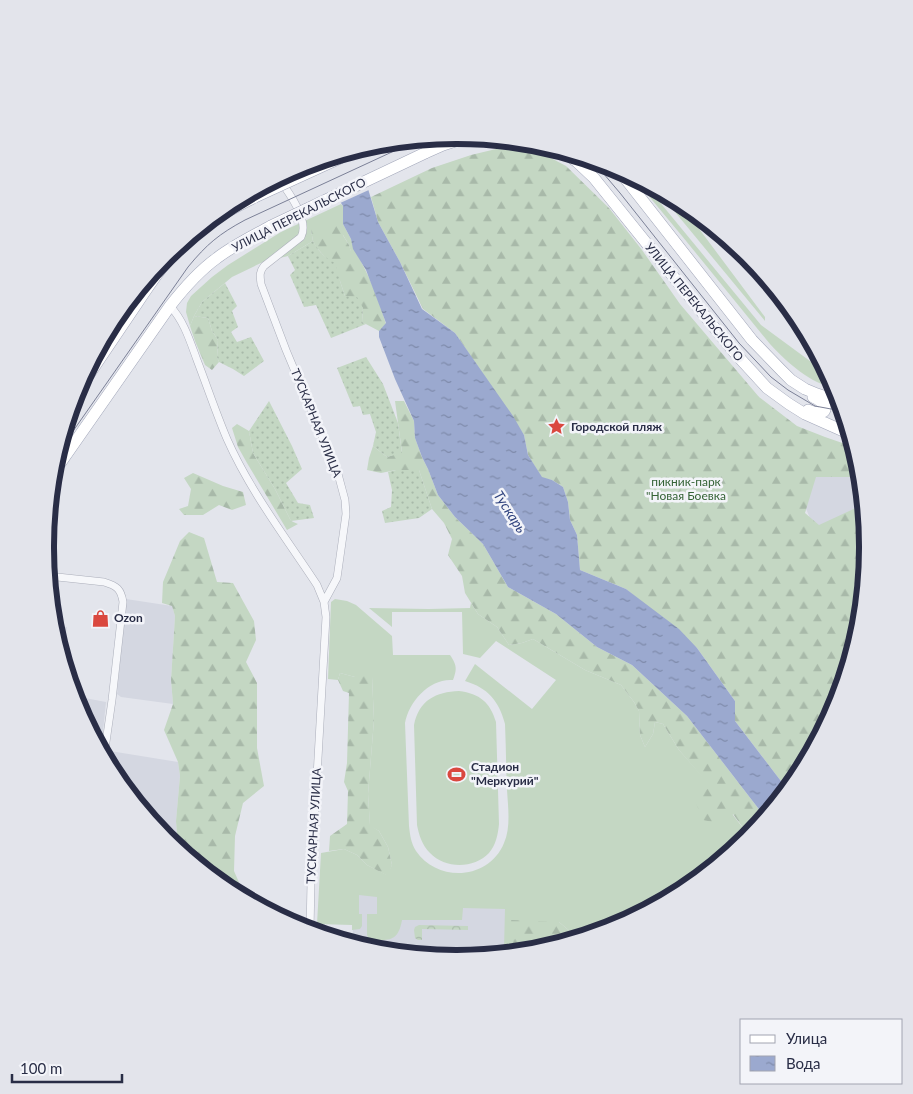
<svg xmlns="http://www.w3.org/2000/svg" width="913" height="1094" viewBox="0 0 913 1094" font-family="Lato,sans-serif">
	<defs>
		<pattern id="forest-firs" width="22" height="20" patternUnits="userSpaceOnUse" patternTransform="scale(1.25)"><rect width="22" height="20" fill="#c4d7c3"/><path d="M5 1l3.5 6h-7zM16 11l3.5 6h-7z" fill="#a8b9a9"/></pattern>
		<pattern id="park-crowns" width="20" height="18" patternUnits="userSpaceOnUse" patternTransform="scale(1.25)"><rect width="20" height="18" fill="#c4d7c3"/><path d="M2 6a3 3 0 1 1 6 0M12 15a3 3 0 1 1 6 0" fill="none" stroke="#a8b9a9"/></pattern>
		<pattern id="garden-dots" width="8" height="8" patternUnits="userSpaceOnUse" patternTransform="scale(1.25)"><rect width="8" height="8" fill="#c4d7c3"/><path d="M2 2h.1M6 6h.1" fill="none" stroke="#a8b9a9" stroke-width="1.8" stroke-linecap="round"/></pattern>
		<pattern id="water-ripples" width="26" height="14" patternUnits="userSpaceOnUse" patternTransform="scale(1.25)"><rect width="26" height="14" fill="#9ba9cf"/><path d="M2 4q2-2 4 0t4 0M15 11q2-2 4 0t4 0" fill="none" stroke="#7e8aaa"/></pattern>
	</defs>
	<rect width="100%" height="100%" fill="#e3e5ec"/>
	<path fill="#d4d7e1" d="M861 472 864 510 820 530 812 523 804 504 815 473Z
		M126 599 172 606 175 616 171 680 173 704 121 697 117 694Z
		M53 626 67 627 62 658 53 627Z
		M74 696 106 702 101 750 76 704Z
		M110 751 178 762 180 776 176 821 178 848 165 838 114 775 108 764Z
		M352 888 510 903 513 953 456 958 376 951 353 943Z"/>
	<path fill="#c4d7c3" d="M633 177 644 183 761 325 829 375 836 388C810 384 787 362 770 344L682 236Z
		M656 189 679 202 765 317V321Z
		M341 204 343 206V224L351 239 355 251 351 252 349 245 343 235 311 230 313 241 288 256 263 262 232 277 202 302 194 316 190 326 186 312 187 303 191 296 212 277 228 265 281 232Z
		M335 599 347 601 356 605 392 636 393 655H450C457 665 457 669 453 680 430 678 409 701 405 723L409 826C410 835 411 843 416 851 438 883 489 880 504 843 511 827 508 807 507 790 506 768 506 746 505 724 499 701 488 688 465 681L475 664 532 709 556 680 496 641 480 658 463 654 462 612H392V627L369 608 429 609 470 608 471 603 478 614 497 627 509 645 522 643 533 639 585 670 621 685 634 702 639 711 640 735 645 747 653 734 655 722 663 724 679 750 711 786 749 836 701 876H690L664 890 660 903 614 927 578 938 559 922 513 953 496 955V948H504L505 909 463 908 462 920H402C398 943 388 940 369 940L367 935V914H377V897L359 895V914H362V926L360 929 352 930V925L317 924 321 853 344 849 357 855 367 865 387 875 392 865 388 847 379 831 370 826 368 794 374 720 372 677H355L340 673 338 680 328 679 331 602Z
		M459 691C480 694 490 702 496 722L499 824C498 834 496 845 489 853 474 869 445 869 430 853 422 845 419 835 417 825L414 725C419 700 436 692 459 691Z"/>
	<path fill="url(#forest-firs)" d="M496 149 532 151 551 158 566 166 609 208 642 250 680 304 759 397 797 426 825 437 854 447 860 467 861 477H816L805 513 819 525 860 506H864L868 547 860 628 837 705 798 776 787 789 735 721V701L697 648 626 589 580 570 577 535 570 520 568 502 563 487 552 480 542 478 528 455 524 435 455 333 423 309 400 262 378 222 371 197 432 168 471 155Z
		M336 224 349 245 351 251H355C369 274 378 298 386 324L379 331 362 322 363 308 345 296 340 281 326 258 316 247 313 241 311 230 321 225Z
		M194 316 208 318 212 331 218 340 217 357 219 362 212 370 205 365 195 341 190 326Z
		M395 401H404L414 421 415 438 422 457 428 469 438 495 455 517 483 544 508 587 556 614 597 647 632 665 687 716 765 817 749 836 733 814 727 825 703 820 695 801 710 786 679 750 663 724 655 722 653 734 645 747 640 735 639 711 634 702 621 685 585 670 533 639 522 643 509 645 497 627 478 614 465 593 462 576 448 555 452 539 444 523 432 509 419 470H396L381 473 367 470 369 458 373 446 387 457 402 452Z
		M237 424 249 431 253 453 275 489 291 521 298 524 287 530 247 463 238 447 232 428Z
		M193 473 223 486 243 492 246 505 232 510 219 505 203 515H184L179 509 188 506 191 489 184 478Z
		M189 532 204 538 217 582 233 583 254 621 256 640 246 662 257 683V748L264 786 243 803 235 836 234 871 241 887V896L228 889 178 848 176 821 180 776 178 762 164 730 173 704 171 680 175 616 172 606 162 603 163 582 180 541Z
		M360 672 372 677 374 720 368 794 370 825 379 831 388 847 392 865 388 876 367 865 357 855 344 849 329 851 330 836 347 824 348 791 344 782 347 763 349 693 343 691 338 680 340 673 355 677Z
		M690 876H701L685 889 660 903 664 890Z
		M511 920 559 922 578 938 536 951 513 953Z"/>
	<path fill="url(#park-crowns)" d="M419 925 468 926V930L422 929V940H418L415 938 414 930 415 927Z"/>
	<path fill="url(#garden-dots)" d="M313 241C318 251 325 258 335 263L340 281 345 296 357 297 363 308 362 322 366 324 331 338 316 305 304 307 290 275 295 270 288 256Z
		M225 283 237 306 232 311 238 327 231 332 237 342 251 337 264 361 244 376 233 369 219 362 217 357 218 340 212 331 208 318 194 316 202 302Z
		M366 357 383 384 398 423 402 453 387 457 373 446 376 432 370 414 363 415 360 406 353 407 337 368Z
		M269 401 292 446 302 469 286 483 298 503 310 505 314 518 291 521 275 489 253 453 249 431Z
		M396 470H419L432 509 419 518 385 523 382 511 391 507 392 490 388 472Z"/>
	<path fill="url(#water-ripples)" d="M363 172 378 222 400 262 422 309 455 333 513 416 524 435 528 455 542 477 552 480 563 487 568 502 570 520 577 535 580 570 626 589 679 629 697 648 735 701V721L787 789 765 817 687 716 632 665 597 647 556 614 508 587 483 544 455 517 438 495 428 469 422 457 415 438 414 421 395 379 379 337V331L386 323 366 270 353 249 351 239 343 224V206L327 182Z"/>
	<path fill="#e3e5ec" d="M353 150 365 171 371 189 338 204 325 183 317 161Z"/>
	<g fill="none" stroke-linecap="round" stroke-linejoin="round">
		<defs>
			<path id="minor" d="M278 178C288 191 310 220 301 237L264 266C259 272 260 276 261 284L286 350 338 474 345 500 346 514 337 578 324 602
				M170 306C184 321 190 341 197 360 207 386 216 413 227 439 250 491 286 538 317 585L324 602 326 617 311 882 310 931
				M48 576 104 582C117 586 121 589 123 602L112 700 104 756"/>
			<path id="primary" d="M564 152 577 162 594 178 734 352 767 388 789 404 805 414 850 434
				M425 153 443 145 468 137
				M617 168 752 340 781 370 791 380 805 389 817 394 823 396 839 397
				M74 397C94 367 114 338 134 308 150 284 166 259 188 239 207 221 232 209 255 197
				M808 410C829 419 831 404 813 397
				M52 475 170 306C184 288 199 271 217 258 234 245 253 236 271 226"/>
		</defs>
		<use href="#minor" stroke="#abaeba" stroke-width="8"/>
		<use href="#primary" stroke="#a1a6b9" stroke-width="12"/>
		<use href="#minor" stroke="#f6f7fa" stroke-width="7"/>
		<use href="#primary" stroke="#fff" stroke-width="11"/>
		<path stroke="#7b8097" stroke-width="1" d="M592 160 620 193 739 343 771 377 788 390 815 406 831 409H842
			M57 454 188 267C207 244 219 234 245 220L420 139"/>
		<defs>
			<path id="primary-bridge" d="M255 197 362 148
				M271 226 425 153"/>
		</defs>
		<use href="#primary-bridge" stroke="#a1a6b9" stroke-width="12" stroke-linecap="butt"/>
		<use href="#primary-bridge" stroke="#fff" stroke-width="11"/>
	</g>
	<defs>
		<symbol id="sight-bare" viewBox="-9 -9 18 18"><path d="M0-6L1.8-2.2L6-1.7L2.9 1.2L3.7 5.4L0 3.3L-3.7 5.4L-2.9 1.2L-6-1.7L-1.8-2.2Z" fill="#da483f" stroke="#f3f4f9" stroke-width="2.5" paint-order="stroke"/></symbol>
		<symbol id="shop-bare" viewBox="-9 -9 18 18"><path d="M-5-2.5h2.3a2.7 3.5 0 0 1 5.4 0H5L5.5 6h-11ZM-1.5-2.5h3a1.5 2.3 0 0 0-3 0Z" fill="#da483f" stroke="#f3f4f9" stroke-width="2.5" paint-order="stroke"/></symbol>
		<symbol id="stadium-bare" viewBox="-9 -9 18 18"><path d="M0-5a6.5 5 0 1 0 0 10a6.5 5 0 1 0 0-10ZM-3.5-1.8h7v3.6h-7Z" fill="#da483f" stroke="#f3f4f9" stroke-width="2.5" paint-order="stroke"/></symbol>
	</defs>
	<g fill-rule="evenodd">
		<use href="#sight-bare" x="544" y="414" width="25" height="25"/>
		<use href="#shop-bare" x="88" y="606" width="25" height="25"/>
		<use href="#stadium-bare" x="444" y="762" width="25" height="25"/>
	</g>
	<g text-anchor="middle" stroke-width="5" stroke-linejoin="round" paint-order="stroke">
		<g font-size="12" fill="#292d46" stroke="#f3f4f9">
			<text transform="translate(299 215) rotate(-27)" y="4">УЛИЦА ПЕРЕКАЛЬСКОГО</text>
			<text transform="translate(694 302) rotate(51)" y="4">УЛИЦА ПЕРЕКАЛЬСКОГО</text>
			<text transform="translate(316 423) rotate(68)" y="4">ТУСКАРНАЯ УЛИЦА</text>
			<text transform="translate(314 826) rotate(-87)" y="4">ТУСКАРНАЯ УЛИЦА</text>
		</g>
		<g font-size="12" font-weight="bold" fill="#292d46" stroke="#f3f4f9" text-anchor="start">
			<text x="571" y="431">Городской пляж</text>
			<text x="114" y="622">Ozon</text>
			<text x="471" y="771">Стадион<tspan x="471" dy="14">"Меркурий"</tspan></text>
		</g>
		<g font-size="12" fill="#356336" stroke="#f3f4f9">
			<text x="686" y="486">пикник-парк<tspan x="686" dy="14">"Новая Боевка</tspan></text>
		</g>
		<g font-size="14" font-style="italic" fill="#2f427e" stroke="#f3f4f9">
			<text transform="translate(510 512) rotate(57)" y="5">Тускарь</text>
		</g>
	</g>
	<path d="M0 0H913V1094H0ZM456 144H457A402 402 0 0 1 859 546V548A402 402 0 0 1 457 950H456A402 402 0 0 1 54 548V546A402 402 0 0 1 456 144Z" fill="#e3e4eb" fill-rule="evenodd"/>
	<path fill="none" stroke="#292d46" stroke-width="6" d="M456 144H457A402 402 0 0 1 859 546V548A402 402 0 0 1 457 950H456A402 402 0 0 1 54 548V546A402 402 0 0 1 456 144Z"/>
	<rect x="740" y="1019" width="162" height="65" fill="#f3f4f9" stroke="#a2a4b1"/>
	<rect x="750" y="1035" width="25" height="8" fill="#ffffff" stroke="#a2a4b1"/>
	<text x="786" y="1044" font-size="15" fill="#292d46">Улица</text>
	<rect x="750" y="1056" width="25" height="15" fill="url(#water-ripples)" stroke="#a2a4b1"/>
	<text x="786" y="1069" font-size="15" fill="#292d46">Вода</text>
	<path d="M12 1074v8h110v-8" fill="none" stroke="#292d46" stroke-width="2.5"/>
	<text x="20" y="1074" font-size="15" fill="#292d46" stroke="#f3f4f9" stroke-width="4" paint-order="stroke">100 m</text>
</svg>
